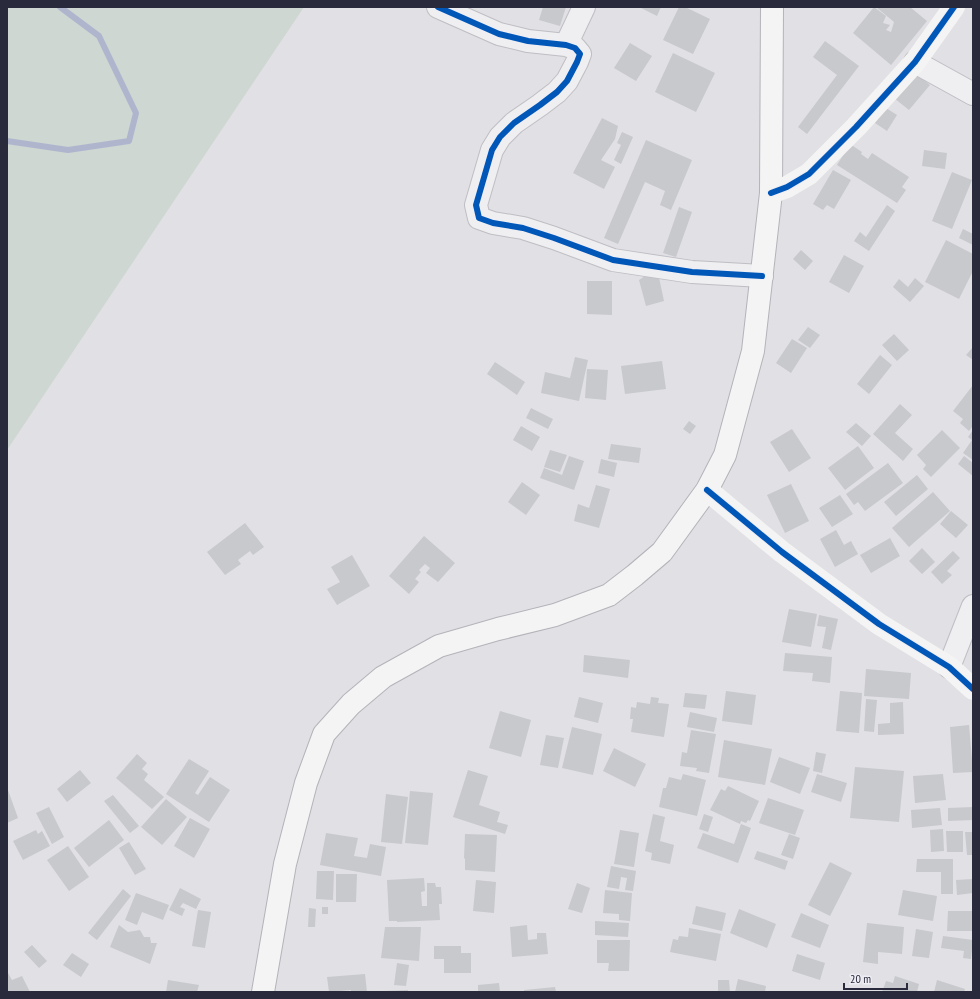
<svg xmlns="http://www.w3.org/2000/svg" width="980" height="999" viewBox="0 0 980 999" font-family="'PT Sans Narrow',sans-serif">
	<rect width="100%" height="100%" fill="#e0e0e5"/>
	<path fill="#ced7d1" d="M7 7H304L7 450Z"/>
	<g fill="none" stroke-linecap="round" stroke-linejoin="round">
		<path stroke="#b0b5ce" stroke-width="6" d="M7 141 68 150 129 141 136 113 99 36 60 7"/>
	</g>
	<path fill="#c8c9cd" d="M543 7H566L560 26 539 20Z
		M639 7H661L657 16Z
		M679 7H685L710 19 693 54 663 40Z
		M874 7 886 16 883 23 890 25 886 30 891 32 894 22 876 7H910L927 21 891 65 853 33Z
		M825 41 859 66 807 134 798 127 837 75 813 57Z
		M630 43 652 56 636 81 614 68Z
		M673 53 715 73 696 112 655 92Z
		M915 73 930 85 909 110 894 98Z
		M886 108 897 115 887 131 875 123Z
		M602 118 618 126 615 139 601 160 615 167 604 189 573 173Z
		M622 132 633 137 621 164 614 160 621 145 617 143Z
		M646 140 692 160 671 210 660 205 665 191 645 182 618 244 604 238Z
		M850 144 862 152 861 154 868 159 872 153 909 177 902 187 906 190 897 203 837 165Z
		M924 150 947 153 945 169 922 166Z
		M833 170 851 180 834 209 827 205 823 210 813 204Z
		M952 172 972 180 952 229 932 221Z
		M887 205 895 211 869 251 854 241 860 232 866 237Z
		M679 207 692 212 676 257 663 253Z
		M963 229 973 234V245L959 238Z
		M946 240 973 254V271L959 299 925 282Z
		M801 250 813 261 805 270 793 259Z
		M844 255 864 266 849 293 829 282Z
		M657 268 664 301 646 306 639 280Z
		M915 278 924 286 910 302 893 287 899 279 908 287Z
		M587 281H612V315L587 314Z
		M808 327 820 335 810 348 798 340Z
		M894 334 909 350 897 361 882 345Z
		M792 339 807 348 791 373 776 363Z
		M973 347V360L966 355Z
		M880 355 892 365 869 394 857 384Z
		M575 357 588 360 579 401 541 393 545 372 570 378Z
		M662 361 666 389 625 394 621 366Z
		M495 362 525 382 517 395 487 374Z
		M587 369 608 370 606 400 585 398Z
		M973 385V426L969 431 960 423 963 419 953 411Z
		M900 404 912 415 895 433 913 449 903 461 873 434Z
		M531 408 553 419 548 429 526 418Z
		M689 421 696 426 690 434 683 429Z
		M856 423 871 436 862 446 846 432Z
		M521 426 540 437 532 451 513 440Z
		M792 429 811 458 789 472 770 442Z
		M942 430 960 448 931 477 923 469 926 465 917 455Z
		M973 430V460L963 453 972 440 968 437Z
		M611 444 641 448 639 463 608 459Z
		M858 446 874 468 845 490 828 468Z
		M550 450 567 455 560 472 544 467Z
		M569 456 584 461 574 490 540 478 544 468 562 475Z
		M964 456 973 463V476L958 464Z
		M601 459 617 463 614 477 598 473Z
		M888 463 903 483 865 511 858 502 854 505 846 494Z
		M917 475 928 489 896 516 884 502Z
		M522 482 540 495 526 515 508 502Z
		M791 484 809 521 785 533 767 495Z
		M596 485 610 489 599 528 574 521 578 504 589 508Z
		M933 492 950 511 909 547 892 528Z
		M840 495 853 514 832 527 819 508Z
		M951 511 968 525 956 538 940 524Z
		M245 523 264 547 253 555 250 551 238 560 241 564 225 575 207 552Z
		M836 530 844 545 851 541 858 554 835 567 820 539Z
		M424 536 455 563 438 582 426 573 430 568 425 564 419 570 421 572 415 579 419 582 409 594 389 576Z
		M890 538 900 556 871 573 860 555Z
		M922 548 935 562 922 574 909 561Z
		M953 551 960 558 947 571 952 575 942 584 931 572Z
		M352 555 370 586 337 605 327 589 340 582 331 567Z
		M789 609 817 614 811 647 782 642Z
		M819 615 838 619 831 650 822 648 826 627 817 626Z
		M785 653 832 657 830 683 812 681 813 673 783 671Z
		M584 655 630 660 628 678 583 672Z
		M866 669 911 673 909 699 864 696Z
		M726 691 756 695 752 725 722 721Z
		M840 691 862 693 859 733 836 731Z
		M685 693 707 695 705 709 683 707Z
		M579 697 603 703 598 723 574 717Z
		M651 697 659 698 658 703 669 704 664 737 631 732 633 719H630L631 707 636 708 637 702 650 704Z
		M866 699 877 700 874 732 864 731Z
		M903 702 904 734 878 735V724L890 723V703Z
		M500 711 531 720 521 757 489 748Z
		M690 712 717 718 714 732 687 727Z
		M969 725 973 772 953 773 950 727Z
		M572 727 602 734 593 775 562 768Z
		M691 730 716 734 709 773 696 771 697 768 680 766 682 752 687 753Z
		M546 735 564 738 558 768 540 765Z
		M724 740 772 749 765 785 718 777Z
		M614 748 646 764 635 787 603 771Z
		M816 752 826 754 822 773 813 771Z
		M137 754 147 763 142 769 148 774 144 780 164 797 152 809 116 778Z
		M779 757 810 768 800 794 770 782Z
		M189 759 209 771 195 793 198 795 210 777 230 790 209 822 166 794Z
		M855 767 904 771 899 822 850 818Z
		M80 770 91 783 67 802 57 789Z
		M468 770 488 776 479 805 500 812 497 822 508 825 505 834 453 817Z
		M683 774 706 780 697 816 659 807 663 788H666L669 777 681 780Z
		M817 774 847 783 841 802 811 792Z
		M943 774 946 800 915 803 913 776Z
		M728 786 759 801 750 821 748 820 746 823 741 821 740 824 710 810 721 789 725 791Z
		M8 790 18 818 7 823V791Z
		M410 791 433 793 428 845 405 843Z
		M386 794 408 797 402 844 381 842Z
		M113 795 139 826 130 833 104 801Z
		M768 798 804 810 795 835 759 823Z
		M166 799 187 817 162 845 141 827Z
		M49 807 64 837 52 844 36 813Z
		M973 807V820L948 821V808Z
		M940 808 942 825 912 828 911 810Z
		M653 814 665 817 660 841 674 845 670 864 651 860 652 853 645 851Z
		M704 814 713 817 708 832 699 829Z
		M190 818 210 829 194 858 174 846Z
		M109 820 124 840 89 867 74 848Z
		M741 824 751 828 738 863 697 848 703 833 734 844Z
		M943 829 944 851 931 852 930 830Z
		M36 830 38 834 42 831 50 846 23 860 13 841Z
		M620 830 639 833 634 867 614 864Z
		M946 831H963V852H947Z
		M965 832H973V855H967Z
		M326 833 358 838 354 856 367 858 370 844 386 847 381 876 320 865Z
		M465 834 497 835 495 872 465 870V859L464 858Z
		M789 834 800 838 793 859 781 855Z
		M129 842 146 869 135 875 119 848Z
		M68 846 89 877 69 891 47 860Z
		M757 851 788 861 785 870 754 859Z
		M917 859H953V894H941V872H916Z
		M830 862 852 873 830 916 808 905Z
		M611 866 636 871 633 891 625 890 627 878 621 877 619 889 607 887Z
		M317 871H334L333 900 316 899Z
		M336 874H357L356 902H336Z
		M424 878 425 891 421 892 422 906H427V883H435L436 887H441L442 904H439L440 920 397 922V921H389L387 880Z
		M973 879V893L957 895 956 880Z
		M476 880 496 882 494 913 473 911Z
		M577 883 590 888 582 913 568 909Z
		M180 888 201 899 196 909 183 903 180 907 185 909 182 916 169 910Z
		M123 889 131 896 97 940 88 933Z
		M605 890 632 893 630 921 619 920V914L603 913Z
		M903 890 937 896 933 921 898 915Z
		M136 893 169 905 163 920 142 912 137 925 125 920Z
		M696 906 726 913 722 931 692 924Z
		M322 907H328V914H322Z
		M309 908 316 909 315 927H308Z
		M739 909 776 924 767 948 730 933Z
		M198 910 211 912 205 948 192 946Z
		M948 911H973V931H947Z
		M801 913 829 925 820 948 791 937Z
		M595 921 629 923 628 937 595 935Z
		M867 923 904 927 902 954 878 952V964L863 962Z
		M119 925 128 932 140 930 144 937H150L151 943H157L150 964 110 947Z
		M527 925 528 940 537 939V933H546L548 954 512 957 510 927Z
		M385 927H421L419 961 381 958Z
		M689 928 721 934 716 961 670 952 673 939 678 940 679 936 688 937Z
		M916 929 933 932 929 958 912 956Z
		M943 936 973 940 971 959 963 958 964 951 941 948Z
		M597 940H630L629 971H608L609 963H597Z
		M32 945 47 961 39 968 24 952Z
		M434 946H461V953H471V973H444V959H434Z
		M72 953 89 964 81 977 63 965Z
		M797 954 825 963 820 980 792 971Z
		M397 963 409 965 406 986 394 985Z
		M8 973 12 980 22 976 30 992H7V974Z
		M365 974 367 992H351V990L329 992 327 977Z
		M895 976 919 984 917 992H882L886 981 893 983Z
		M738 979 766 986 765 992H735Z
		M168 980 199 985 197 992H166Z
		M718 980H729L730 992H718Z
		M937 980 965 989 964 992H934Z
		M499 983 500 992H478V985Z
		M555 987 556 992H524V990Z
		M408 990V992H383V991Z"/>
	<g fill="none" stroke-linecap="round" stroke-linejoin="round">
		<defs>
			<path id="street" d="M438 7 499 34 528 41 566 45 575 48 580 54 577 62 567 81 557 92 540 105 514 123 500 137 492 150 476 205 479 218 493 223 523 228 554 238 613 260 692 272 762 276
				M566 45 584 7
				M915 62 973 94
				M949 667 973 606"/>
			<path id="highway" d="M263 992 285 864 306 783 324 734 351 704 383 677 439 646 498 629 555 615 609 595 635 575 662 552 707 490 725 455 753 351 771 193 772 7"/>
		</defs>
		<use href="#street" stroke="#bebec3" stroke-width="24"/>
		<use href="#highway" stroke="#b3b3b9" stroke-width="24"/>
		<use href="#street" stroke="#efeff2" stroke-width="22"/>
		<path stroke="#f4f4f5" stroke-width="22" d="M771 193 787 187 809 174 856 127 915 62 954 7
			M707 490 782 552 879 624 949 667 973 689"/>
		<use href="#highway" stroke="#f4f4f5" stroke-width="22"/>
		<defs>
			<path id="cycleway" d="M438 7 499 34 528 41 566 45 575 48 580 54 577 62 567 81 557 92 540 105 514 123 500 137 492 150 476 205 479 218 493 223 523 228 554 238 613 260 692 272 762 276
				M771 193 787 187 809 174 856 127 915 62 954 7
				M707 490 782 552 879 624 949 667 973 689"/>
		</defs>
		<use href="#cycleway" stroke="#eeeef4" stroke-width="8"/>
		<use href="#cycleway" stroke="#0057b8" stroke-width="6"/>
	</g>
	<rect width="980" height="999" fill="none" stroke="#292a3c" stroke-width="16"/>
	<path d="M844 983v6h63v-6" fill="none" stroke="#292a3c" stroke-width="2"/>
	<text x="850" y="983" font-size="12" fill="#292a3c" stroke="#eeeef4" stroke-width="3" paint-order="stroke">20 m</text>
</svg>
